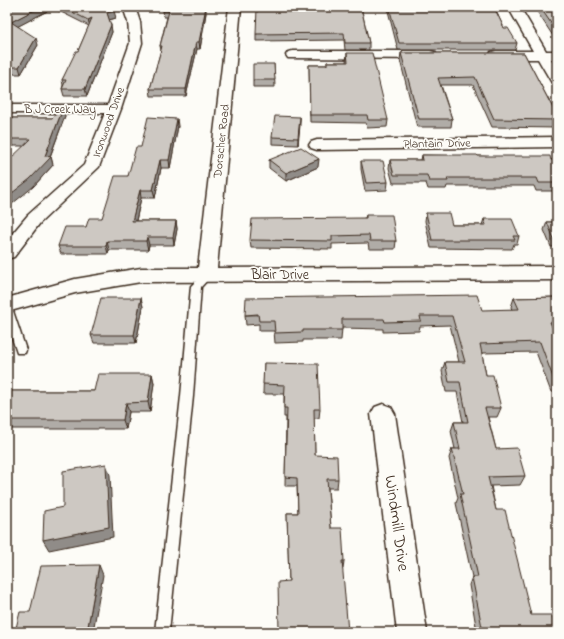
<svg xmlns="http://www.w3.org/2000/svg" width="564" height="639" viewBox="0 0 564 639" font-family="'Indie Flower',sans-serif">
	<rect width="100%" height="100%" fill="#fdfcf7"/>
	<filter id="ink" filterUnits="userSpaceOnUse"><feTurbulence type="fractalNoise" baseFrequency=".025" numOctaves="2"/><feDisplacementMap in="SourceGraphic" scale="8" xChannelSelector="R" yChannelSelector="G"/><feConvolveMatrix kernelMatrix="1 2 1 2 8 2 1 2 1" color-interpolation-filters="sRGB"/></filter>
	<g filter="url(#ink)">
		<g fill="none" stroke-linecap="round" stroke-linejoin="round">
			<defs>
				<path id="lane" d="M207 272 212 275 201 287 193 396 169 632H155L181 396 191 286 204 273Z
					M7 305 12 308 26 350 25 353H17L7 323Z"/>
				<path id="street" d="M123 7H135L140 22 142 43 121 109 99 167 40 223 14 257 7 259V240L28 215 84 165 105 113H7V105H108L130 43 128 22Z
					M229 7H241L217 268 557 266V280L141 282 75 293 7 312V298L75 279 141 268H198Z
					M508 7H520L546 51H557V59H551L557 69V84L552 83 538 59H496L491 58 489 55 491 52 496 51H533Z
					M293 51H430L435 52 437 55 435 58 430 59 288 58 286 55 288 52Z
					M557 137V147L317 150 311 148 309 145 311 142 317 140Z
					M383 404 391 407 395 414 427 632H397L371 414 375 407Z"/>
			</defs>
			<use href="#lane" stroke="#3b2a1e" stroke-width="3"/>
			<use href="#street" stroke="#3b2a1e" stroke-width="3"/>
			<use href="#lane" fill="#fdfcf7" fill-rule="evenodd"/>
			<use href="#street" fill="#fdfcf7" fill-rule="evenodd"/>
		</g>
		<path fill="#b0aca7" stroke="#3b2a1e" d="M7 7H106L116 18 109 20 112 32 87 96H64L62 89 63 85 62 80 78 51 89 26 53 8 18 26 38 45 21 74H12L7 83Z
			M164 7 206 13 200 49H197L186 96H151L150 89 161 50 160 46 167 17H164L163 11Z
			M361 7 369 43V50H345L344 40 256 41V34Z
			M387 7H494L504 28 517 43 515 50H398Z
			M534 7H557V42Z
			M347 53 388 120 387 127 367 128 366 123 310 122 309 65H327V62H346Z
			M401 53H524L557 116V128L492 127 473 85H441L452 119 451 127H417L400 60Z
			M274 64 275 87H253V80Z
			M65 116 50 157H51L53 165 33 187 23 146H7V118H52Z
			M300 117 298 145 272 144V137Z
			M178 126 170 168H161L155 198H141L136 221H176L177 229 174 245H149L148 250H109L108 254H61L58 246 86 227 102 218 128 176 141 147Z
			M422 155 478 156 557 160V191H536L534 186H447L446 189H428L426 183H393L389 168 390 160H421Z
			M269 160 318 167 286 181 269 168Z
			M361 161 388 182 387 190 365 191 361 169Z
			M426 213 452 225H482L484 219 519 236 517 244H514L512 249 431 248 425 221Z
			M366 215 396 241 395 249H369L368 243 332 244V249L251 248 250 240 365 218Z
			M556 219H557V247H551L544 230 547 222H555Z
			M557 297V331H554L557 338V392H551L536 352 482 353 486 375 501 408 497 417H488L496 449 525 476 520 485 491 486 496 510 531 615 557 632H477L469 585 472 577 456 503 458 498 449 458 452 449H455L451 431 454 422H463L457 392H446L442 371 445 362H459L450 325 420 326 419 331 383 332V329L342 328 341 340H303V342L275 343 274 331H259V324L246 325 245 315 512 310 511 307 514 298Z
			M141 298 143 307 136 343H94L91 335Z
			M264 363 320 409 319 418H314L315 455 338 479 337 488H328L331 528 344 561 343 569 289 581 287 513H298L297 486H285L286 417H284V394H263Z
			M152 374 154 383 150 412H129L126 429H7V391H94Z"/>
		<path fill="#908c88" stroke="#3b2a1e" d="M40 7H52L53 8 13 29 11 22Z
			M206 7V13L200 49 199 42Z
			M114 11 116 18 109 20 107 13Z
			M92 18 90 26 88 20Z
			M111 25 112 32 87 96 85 89Z
			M36 38 38 45 21 74 19 67Z
			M196 42 197 49 186 96V89Z
			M10 67 12 74 7 83V71Z
			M63 108 65 116 49 159 51 157 53 165 33 187 7 208V197L45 156Z
			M300 117V125L298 145V138Z
			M177 119 178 126 170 168 169 160Z
			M319 159 318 167 286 181V173Z
			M160 160 161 168 155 198 153 190Z
			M140 190 141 198 134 229 132 221Z
			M176 221 177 229 174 245 173 237Z
			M147 237 149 245 148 250 146 241Z
			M107 241 109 250 108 254 106 246Z
			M141 298 143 307 136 343 134 335Z
			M152 374 154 383 150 412 148 402Z
			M126 403 129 412 126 429 123 420Z
			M106 464 110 475 113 537 49 550 43 540Z
			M99 565 103 575 93 632H87Z"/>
		<path fill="#cdc8c2" stroke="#3b2a1e" d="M7 7H40L11 22 36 38 19 67H10L7 71Z
			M62 7H106L114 11 107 13 111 25 85 89H62L66 80H62L76 51H78L92 18 88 20Z
			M164 7H206L199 42H196L186 89H150L162 46H160L169 11H163Z
			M257 7H361L369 43H345L344 33 256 34Z
			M389 7H494L504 28H508L517 43H399Z
			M540 7H557V32Z
			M347 53H372L388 120H368L367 115H310L309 65H327V62H348Z
			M401 53H524L557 116V120L494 119 475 77 438 78 452 119H419Z
			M253 64H274L275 80H253Z
			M63 108 45 156 51 157 30 179 7 197V162L31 139H7V118H52Z
			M275 116 300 117 298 138 272 137Z
			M148 117 177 119 169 160H160L153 190H140L132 221H176L173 237H147L146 241H107L106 246H58L65 227H86L89 218H102L115 176H128L136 147H141Z
			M301 147 319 159 286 173 269 160Z
			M422 155H477L478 156H550L551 160H557V183H539L537 178H447L448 181H429L427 175H394L390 160H423Z
			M361 161H383L388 182 366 183Z
			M426 213H449L452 225H486L484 219H512L519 236H513L515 240H432Z
			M366 215H392L396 241H370L369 235 332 236V241L250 240 252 219 366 218Z
			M556 219H557V239H554L547 222H557Z
			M477 295 482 310 519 309 514 298 557 297V321L550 322 557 338V383H555L540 342 480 344 486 375H493L501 408H485L496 449 517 448 525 476 488 477 496 510H505L531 615H552L557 632H483L472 577H478L460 494H463L452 449H460L454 422H468L460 382H449L445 362H465L452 316H420L421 321 385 322 384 319H342V330H303V332L275 333 274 321H259L258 314 245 315 246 298Z
			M101 298H141L134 335H91Z
			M264 363 318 364 320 409H314L315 455 337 456 338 479H327L331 528H342L344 561H342L348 632H279L278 582 289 581 287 513H298L297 478 285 477 287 408H284L285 385 263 384Z
			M98 374H152L148 402 126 403 123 420H7V391H94Z
			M106 464 109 527 43 540 44 511 63 507V471Z
			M99 565 87 632H15L20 612H30L41 566Z"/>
	</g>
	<g text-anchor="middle" stroke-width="3.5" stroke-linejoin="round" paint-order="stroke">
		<g font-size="12" fill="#3b2a1e" stroke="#fdfcf7">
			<text x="60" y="113">B J Creek Way</text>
			<text transform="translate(108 122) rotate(-70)" y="4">Ironwood Drive</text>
			<text transform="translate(221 141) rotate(-84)" y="4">Dorscher Road</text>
			<text transform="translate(437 143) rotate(-1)" y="4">Plantain Drive</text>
		</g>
		<g font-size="14" fill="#3b2a1e" stroke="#fdfcf7">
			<text x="280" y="279">Blair Drive</text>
		</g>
		<g font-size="17" fill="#3b2a1e" stroke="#fdfcf7">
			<text transform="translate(398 523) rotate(82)" y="6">Windmill Drive</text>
		</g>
	</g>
	<rect width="564" height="639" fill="none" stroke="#fdfcf7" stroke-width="24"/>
	<rect x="12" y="12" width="540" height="615" fill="none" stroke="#3b2a1e" stroke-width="1.5" filter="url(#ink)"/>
</svg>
